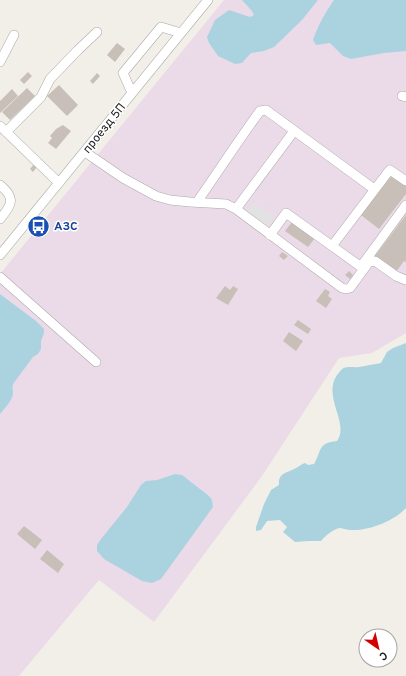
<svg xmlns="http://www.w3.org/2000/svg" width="406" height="676" viewBox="0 0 406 676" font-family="Overpass,sans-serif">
	<rect width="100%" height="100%" fill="#f2efe9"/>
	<path fill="#ebdbe8" d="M224 0H406V333L372 353 339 358 262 476 154 622 99 580 19 676H0V274Z"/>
	<path fill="#e2e2e2" d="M253 202 274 217 266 227 245 212Z"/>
	<path fill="#aad3df" d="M242 0H318L302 20 274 47 264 51 251 53 242 63 235 64 218 56 209 43 207 37 215 20 229 10 250 17 254 15 252 11Z
		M334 0H406V51L384 53 351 59 343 56 330 43 316 45 313 40C318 25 325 13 334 0Z
		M0 294 36 321 44 329V333L41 341V349L38 354 33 357 13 384C12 388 13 390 13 394 12 401 4 409 0 414Z
		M406 343V508C394 521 369 531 351 530 347 530 342 528 339 528 332 530 325 536 321 541H309L295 542 283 532 287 527 280 520 267 521 261 530 256 531V527L264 504 271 490 279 485C278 472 288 473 296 468 300 466 301 464 305 463L308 465 314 464C322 451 317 443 337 441 350 423 322 397 337 375 339 373 341 369 344 368 348 366 354 368 359 367 366 366 374 364 381 363L387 352 393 348Z
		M175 474 182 475 209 496 212 500 213 507 161 579 152 583 142 581 104 559 97 551V545L101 539 127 507 141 485 146 481 157 480Z"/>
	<path fill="#c7bfb8" d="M117 43 125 49 115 62 107 55Z
		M28 72 32 76 24 84 20 80Z
		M97 73 100 76 93 84 90 81Z
		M59 85 78 105 67 116 47 96Z
		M27 88 35 96 10 120 2 112Z
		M12 89 18 96 0 113V101Z
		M63 125 71 131 56 149 48 143 52 138 50 136 56 129Z
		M34 164 37 167 33 172 30 169Z
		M392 175 406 185V194L379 229 361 215Z
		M406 215V262L404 261 396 272 375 256Z
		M292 222 315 238 308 247 285 231Z
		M282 252 288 256 284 260 279 256Z
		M349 271 353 275 350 279 345 275Z
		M225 286 230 290 233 286 238 289 228 305 216 298Z
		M325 289 330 292 328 296 332 299 326 308 316 301Z
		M298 320 311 329 308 334 294 325Z
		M289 332 303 341 296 351 283 341Z
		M24 526 42 540 35 549 17 534Z
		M47 550 64 564 58 573 40 559Z"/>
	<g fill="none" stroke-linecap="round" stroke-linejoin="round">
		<defs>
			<path id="minor" d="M0 62 14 35
				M132 93 123 73 161 27 181 33
				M402 96 406 97
				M0 126 59 183
				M6 132 41 97 50 79 78 50 97 32
				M85 152 123 178 156 196 170 200 190 202 226 204 236 209 342 288 346 289 350 288 369 262 375 261 396 276 406 280
				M0 185C16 198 12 205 0 219
				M197 202C218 172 238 141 260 111L266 110 374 189
				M236 209 294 131
				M270 235 286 213 332 246
				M0 255 208 0
				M362 265 406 205
				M364 269 332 246 388 172 390 170 406 181
				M0 277 96 362"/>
		</defs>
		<use href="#minor" stroke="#a9a9a9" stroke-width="10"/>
		<use href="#minor" stroke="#fff" stroke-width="9"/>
	</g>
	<defs>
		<symbol id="bus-disc" viewBox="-11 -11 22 22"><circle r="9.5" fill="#1a4fb4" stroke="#fff"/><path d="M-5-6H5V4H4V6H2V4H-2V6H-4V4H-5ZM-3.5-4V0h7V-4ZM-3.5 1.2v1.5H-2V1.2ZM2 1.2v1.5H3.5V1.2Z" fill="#fff"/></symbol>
	</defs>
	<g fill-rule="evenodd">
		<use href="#bus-disc" x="26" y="214" width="25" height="25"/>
	</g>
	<g text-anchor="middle" stroke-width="3" stroke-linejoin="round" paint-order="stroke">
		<g font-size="12" fill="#222" stroke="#fff">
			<text transform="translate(104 128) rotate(-51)" y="4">проезд 5П</text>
		</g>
		<g font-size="12" font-weight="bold" fill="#164399" stroke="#fff" text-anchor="start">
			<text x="54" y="230">АЗС</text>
		</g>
	</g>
	<g transform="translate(378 648) rotate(146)"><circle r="19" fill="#ffffff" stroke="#a7a7a7"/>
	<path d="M0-3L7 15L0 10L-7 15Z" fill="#d40000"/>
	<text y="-6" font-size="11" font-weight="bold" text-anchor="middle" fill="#222222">С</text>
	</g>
</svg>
